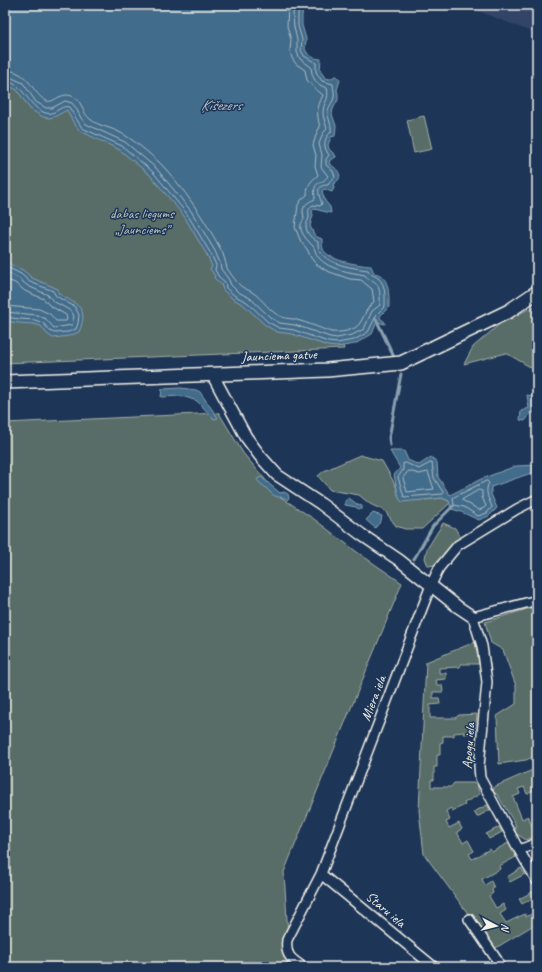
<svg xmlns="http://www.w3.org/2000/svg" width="542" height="972" viewBox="0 0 542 972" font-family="Caveat,sans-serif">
	<rect width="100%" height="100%" fill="#1d3557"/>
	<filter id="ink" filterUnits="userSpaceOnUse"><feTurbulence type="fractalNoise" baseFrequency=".025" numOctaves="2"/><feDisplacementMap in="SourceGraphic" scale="8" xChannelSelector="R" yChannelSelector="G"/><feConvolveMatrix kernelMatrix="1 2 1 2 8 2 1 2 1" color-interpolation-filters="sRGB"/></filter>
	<g filter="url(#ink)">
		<path fill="#324467" d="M461 5H537V34L463 5Z"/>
		<path fill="#596d68" stroke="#a6afa8" d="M5 5 332 310 344 349 5 363Z
			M424 116 432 149 414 153 407 120Z
			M537 305V371L506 353 464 364 473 347 502 322Z
			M219 413 243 453 279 496 314 519 357 552 402 583 284 872 290 967H5V423Z
			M360 455 382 461 396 486 399 498 424 500 442 498 449 501 450 503 422 529H405L396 526 385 511 370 504 359 495 330 490 318 476 324 471Z
			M443 523 455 528 460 537 434 565 428 566 425 558 427 549Z
			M537 606V755L526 760 499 764 497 716 516 704V686L503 650 491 643 485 622Z
			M475 642 479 664H460V667L439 668V673H446V679L436 680 437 685H442L443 692H433V698H439L440 704 430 705V718H455L459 715 477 714 475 733 464 734V732L454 733V736H443V742L440 743V755H437V767H434V780H431V787H451L454 783H476L480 794 464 803 465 805 452 811 451 808 446 811 450 820 446 822 449 828 459 823 462 829 457 832 463 843 468 840 474 851 469 854 472 859 490 849 492 852 508 843 516 857 499 866 500 869 482 879 485 885 491 881 494 888 492 890 493 893 489 896 496 908 503 904 506 910 500 914 506 923 525 914 526 917 537 911V923L494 949 424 854 419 811 426 662Z
			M537 768V786L533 787 534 790 527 794 524 787 518 789 520 794 513 797 522 819 528 816 536 836 526 840 515 833V824L497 794 493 792 494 787Z
			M487 805 490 810 477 817 474 812Z
			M499 827 502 832 489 839 486 834Z
			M537 850V872C531 865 531 857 537 850Z
			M521 868 525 874 510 882 507 877Z
			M534 891 537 896 522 904 519 899Z"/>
		<path fill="#436c8b" stroke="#8aa1b0" d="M5 5H303L302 16V25L306 39 305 49 307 53 314 58 321 59 320 70 325 78 330 79 335 76H337L340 80 337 90 338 94V100L333 109 332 114 336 126 335 136 331 137 328 145 329 149 336 156V157L330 160 329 164C339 169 345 178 333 184L334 188 332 192 324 189 322 191 325 201 330 207 331 213 314 209 312 211 313 215 310 226 315 236 322 239C322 242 322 246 323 249 328 261 359 265 371 266L374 273C390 275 389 295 389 307L380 316V318L385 322V324L377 322 372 334 355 344 337 347 328 346 292 334 277 332 265 325 244 305 233 299 223 290 221 284 214 278 215 276 210 269 212 266 207 255 184 216 150 175 120 150 80 131 73 122 67 110 56 116 50 118 43 117 30 109 17 90 5 84Z
			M5 260 13 266 23 270 32 278 58 289V293C76 305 90 306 79 332L69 336 53 338 47 334 41 326 34 324 19 323 5 321Z
			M181 388 196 390 200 392 218 418 214 419 197 401 182 396 161 397 162 389Z
			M527 395 537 397V415L532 412 525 421 520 420 521 411 529 408Z
			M390 451H404L408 460 419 465 431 457 437 462 438 477 450 495 481 479 516 466 537 465V471L491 487V494L497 508 489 516 479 520C469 516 462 511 451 509L449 501 442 498 402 502 399 498 394 475 400 468Z
			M261 477 280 493 284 492 288 494 289 498 287 500 285 498C273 496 275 497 266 488 262 484 259 484 257 479Z
			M349 498 358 505 362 506V509H358L356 507 345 505V501Z
			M373 513 382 516 381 521 375 528 366 520Z"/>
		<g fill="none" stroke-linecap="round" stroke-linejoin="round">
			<path stroke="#adbcc3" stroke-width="1" d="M5 70C31 71 31 94 47 101 53 104 62 90 74 97 83 102 82 113 90 119 98 126 109 127 117 131 132 138 149 153 161 164 183 187 205 220 220 248 224 254 225 261 227 268 227 269 236 281 237 282 241 288 247 289 252 292 263 299 270 313 282 317 286 319 292 318 297 320 308 323 320 328 331 332 340 333 355 331 360 323 365 315 366 308 374 302L372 289 361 280 350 279 327 271 316 264 311 258 307 249 301 242 295 227 298 205 301 200 307 195C307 185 311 181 318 175L315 166 316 155 313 145 317 132 320 127C316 112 317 108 323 95L313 87 307 80 305 70 296 64 292 58 290 51 291 40 287 26 288 5
				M5 76 10 77 23 83 36 102 46 108H52L65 101 72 103 76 108 81 118 86 124 125 142 156 168 191 211 215 251 220 263 221 269 229 280 231 285 238 292 250 298 271 318 280 323 295 325 330 337 337 338 352 335 364 329 372 311 380 305C380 298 381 287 375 282 371 279 368 280 365 275 350 272 329 270 319 258 315 254 315 247 312 245 307 240 299 232 301 224 302 222 304 220 304 218 304 216 303 214 303 212 303 204 309 202 315 199 313 178 319 188 328 176L321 167 322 155 319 144 323 133 327 129C326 124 323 118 323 113 323 101 330 101 327 88 316 85 312 78 311 67L300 59 297 52V40L294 27 293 16 294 5
				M5 81C24 83 27 105 43 112 55 118 59 104 69 107L82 128 122 146 153 172 187 214 211 254 216 265 215 270 219 277 225 282 226 288 235 296 247 302 268 322 279 328 294 330 328 342 337 343 354 340 368 332 377 314 385 306C385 297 386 284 378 278 373 274 372 277 368 270 354 268 327 265 320 251 318 249 318 245 318 242 312 239 306 233 306 226 306 223 309 220 309 217 309 211 307 209 313 205L320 206 322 204C319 195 314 185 328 185L330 181 335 177 333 171 326 165V159L329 155C323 147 323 139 331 132 332 125 328 119 328 113 328 106 333 103 334 97 335 93 333 88 333 84L322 81 316 72V63L304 56 301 50 302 40 298 26V16L299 5
				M5 265 11 269 21 274 30 282 53 291 56 296 75 307 79 315 78 323 76 329 68 332 54 333 50 331 43 323 35 320 20 319 5 317
				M5 271 18 278 28 286 48 295 53 301 71 311 74 316 72 325 54 328 46 319 37 315 5 312
				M5 279 15 283 25 291 44 299 49 305 66 315 67 319 66 321H56L50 314 39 309 5 306
				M406 463 419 469 430 463H432L434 478 443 492V494L404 497 398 477 403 470V464Z
				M409 471 419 474 428 472 434 489 407 492 403 478Z
				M487 481 489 483C484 491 489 499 492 507L487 513 478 516 464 507 454 505 453 498Z
				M479 490 482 491V497L486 506 484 508 479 510 462 500Z"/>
			<path stroke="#8aa1b0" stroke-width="3" d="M376 319 393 355
				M390 445 389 438 401 374
				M414 559 433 526 453 506"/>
			<defs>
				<path id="minor" d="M537 600 473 617 482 646 487 682 479 766 480 778 519 850 537 843
					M519 850 537 881
					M321 874 434 967
					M469 919 497 960 500 967
					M303 967C291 959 285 955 287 940L321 874 431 585 439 568 458 545 517 509 537 499"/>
				<path id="tertiary" d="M212 374 246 437 260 456 277 475 321 504 362 535 399 560 458 607 473 617"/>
				<path id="secondary" d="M5 382 327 370 401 363 509 311 537 292"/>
			</defs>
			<use href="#minor" stroke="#f4f1e8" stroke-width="12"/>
			<use href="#tertiary" stroke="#f4f1e8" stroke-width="14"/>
			<use href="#secondary" stroke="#f4f1e8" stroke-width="16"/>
			<use href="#minor" stroke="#1d3557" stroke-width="9"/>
			<use href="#tertiary" stroke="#1d3557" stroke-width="11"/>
			<use href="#secondary" stroke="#1d3557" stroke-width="13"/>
		</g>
	</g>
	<g text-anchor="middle" stroke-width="3" stroke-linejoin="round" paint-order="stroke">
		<g font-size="14" fill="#bec3bb" stroke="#1d3557">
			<text x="142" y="218">dabas liegums<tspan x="142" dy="16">„Jaunciems”</tspan></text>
		</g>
		<g font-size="14" fill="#f4f1e8" stroke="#1d3557">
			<text transform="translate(279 355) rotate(-2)" y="5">Jaunciema gatve</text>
			<text transform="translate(373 698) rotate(-69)" y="5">Miera iela</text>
			<text transform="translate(468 746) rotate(-86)" y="5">Apogu iela</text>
			<text transform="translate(386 909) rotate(40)" y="5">Staru iela</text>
		</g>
		<g font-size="15" font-style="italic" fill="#b6c2c7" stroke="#1d3557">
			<text x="221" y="110">Ķīšezers</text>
		</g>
	</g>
	<rect width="542" height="972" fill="none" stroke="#1d3557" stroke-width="20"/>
	<rect x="10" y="10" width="522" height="952" fill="none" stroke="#f4f1e8" stroke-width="1.5" filter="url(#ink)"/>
	<g transform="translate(496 926) rotate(97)" stroke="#1d3557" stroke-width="3" paint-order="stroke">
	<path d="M0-3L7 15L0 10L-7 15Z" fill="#f4f1e8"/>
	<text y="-6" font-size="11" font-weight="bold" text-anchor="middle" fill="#f4f1e8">N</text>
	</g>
</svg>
